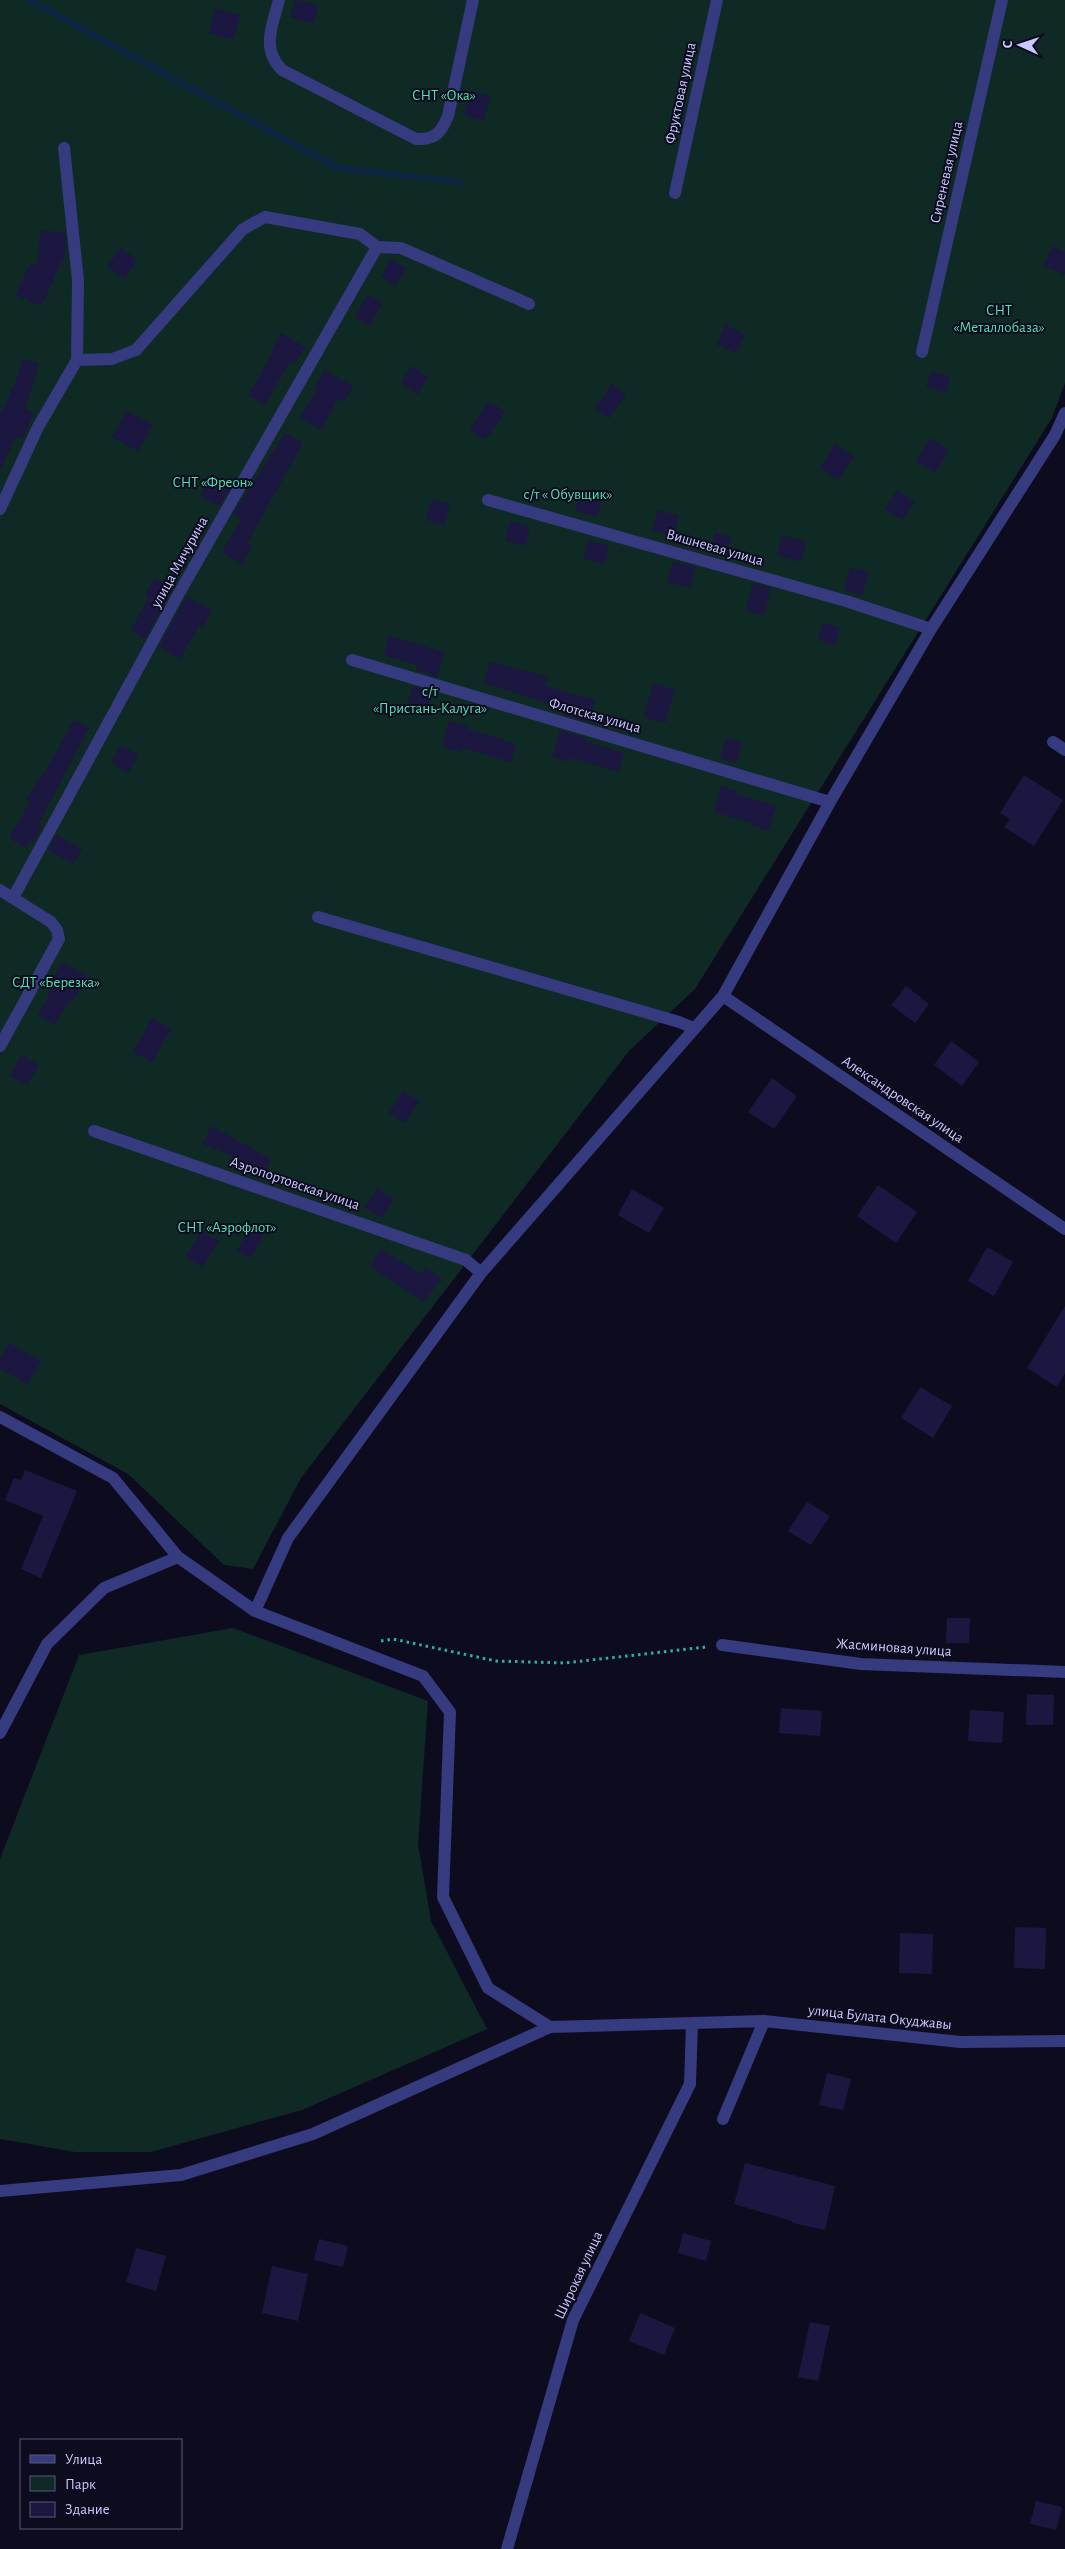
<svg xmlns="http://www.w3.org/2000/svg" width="1065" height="2549" viewBox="0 0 1065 2549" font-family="'Alegreya Sans',sans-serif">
	<rect width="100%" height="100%" fill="#0d0c1f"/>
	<path fill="#0f2925" d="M0 0H1065V383L1052 418 695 989 629 1051 301 1478 253 1569 224 1565 128 1474 0 1404Z
		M233 1628 428 1701 418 1844 431 1921 487 2029 302 2110 151 2152H75L0 2139V1859L79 1655Z"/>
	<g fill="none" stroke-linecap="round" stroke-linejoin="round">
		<path stroke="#0b2543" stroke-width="6" d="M29 0 338 168 461 182"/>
	</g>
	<path fill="#1c1740" d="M295 0 318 5 314 23 290 17Z
		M215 9 240 15 234 39 209 33Z
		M471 91 491 97 483 121 464 115Z
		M41 230 65 233 66 246 64 261H62L41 306 16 295 30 263 37 266Z
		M1052 246 1065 252V275L1044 266Z
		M121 248 137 260 124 279 107 267Z
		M391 259 406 268 396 286 381 277Z
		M368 294 382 303 370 325 355 317Z
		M725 325 745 334 737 353 717 345Z
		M281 333 305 347 295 364 290 361 265 405 248 396 273 352 271 351Z
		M23 359 39 364 25 409 34 413 22 439 16 436 0 471V416L14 385Z
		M412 366 428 377 418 394 401 383Z
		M324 370 353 386 344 402 338 399 321 430 300 418 318 387 315 386Z
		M931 371 950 377 946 393 926 387Z
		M612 384 626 395 609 418 595 408Z
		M489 401 505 412 485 440 470 429Z
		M127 411 153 425 138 451 112 437Z
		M285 433 303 443 247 543 252 546 242 564 222 552 241 519 233 514Z
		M930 438 949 450 935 473 916 461Z
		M835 444 854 456 838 480 820 468Z
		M213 474 232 485 219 506 200 496Z
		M580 489 602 496 597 517 575 511Z
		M897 490 915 501 902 520 885 509Z
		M432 499 450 504 444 525 426 520Z
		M658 510 679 516 673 536 652 530Z
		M510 521 530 527 525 546 505 540Z
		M715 533 731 537 726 555 710 550Z
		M782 535 806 542 801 562 777 555Z
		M588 540 609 546 604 564 583 558Z
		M673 561 696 567 690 588 667 582Z
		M850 567 869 572 862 596 844 590Z
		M155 578 173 588 145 639 131 630 149 597 145 595Z
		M753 583 771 588 764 615 746 610Z
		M187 596 212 611 203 628 199 625 180 659 159 647Z
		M823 623 840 628 835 645 818 640Z
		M389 636 444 652 437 677 416 670 417 665 384 655Z
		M490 662 548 677 545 686 595 700 589 722 564 715 566 709 484 683Z
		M653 683 675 690 665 723 644 717Z
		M413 686 433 692 426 715 406 709Z
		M74 720 89 728 38 825 42 827 34 842 31 840 26 848 9 838 30 802 26 800 39 778 41 779Z
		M449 721 469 726 468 729 516 744 511 762 462 748 461 752 442 746Z
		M560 730 585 738 584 741 624 753 618 772 571 758 569 762 552 757Z
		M726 738 742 742 736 763 720 759Z
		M121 745 138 755 128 773 111 763Z
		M1024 775 1063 800 1034 846 1004 827 1010 819 1000 813Z
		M721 786 737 791 736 794 776 806 769 831 751 825 752 823 714 812Z
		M56 835 82 849 74 864 48 850Z
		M62 962 87 976 73 1001 70 999 55 1025 38 1015 52 989 48 987Z
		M906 986 929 1004 915 1023 891 1005Z
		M152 1018 171 1029 152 1062 133 1052Z
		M951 1041 979 1062 962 1086 934 1065Z
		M21 1055 39 1065 27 1085 10 1076Z
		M772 1078 797 1096 774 1129 748 1112Z
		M403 1091 419 1101 405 1123 389 1113Z
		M211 1126 271 1159 266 1170 203 1144Z
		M878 1185 917 1212 896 1243 857 1216Z
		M377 1188 394 1199 382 1218 365 1208Z
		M632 1189 664 1208 649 1233 618 1215Z
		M249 1227 264 1234 252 1258 237 1251Z
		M201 1231 219 1241 203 1267 186 1257Z
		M987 1247 1013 1262 994 1296 968 1281Z
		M380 1249 421 1274 426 1267 441 1279 424 1302 370 1266Z
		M1065 1306V1373L1057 1387 1027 1368Z
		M9 1343 41 1361 28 1384 0 1369V1360Z
		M920 1387 952 1406 933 1438 901 1418Z
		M25 1470 77 1491 41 1578 21 1569 43 1516 5 1500 14 1478 21 1480Z
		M807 1502 830 1516 811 1545 788 1531Z
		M947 1618H970L969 1643H946Z
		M1027 1694 1054 1695 1053 1725H1026Z
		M781 1708 822 1711 820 1736 779 1733Z
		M970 1710 1004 1712 1002 1743 968 1741Z
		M1015 1927 1046 1928 1045 1969 1014 1968Z
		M900 1933 933 1934 932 1974 899 1973Z
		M827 2073 851 2079 843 2110 819 2105Z
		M745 2163 835 2186 825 2230 792 2223V2221L734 2204Z
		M683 2233 711 2241 706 2261 678 2253Z
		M319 2239 348 2246 343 2267 314 2260Z
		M136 2248 166 2256 156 2291 126 2282Z
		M272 2266 308 2274 298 2321 262 2313Z
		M640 2313 675 2328 664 2355 629 2341Z
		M810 2322 830 2326 818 2381 798 2377Z
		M1036 2501 1062 2507 1056 2530 1030 2524Z"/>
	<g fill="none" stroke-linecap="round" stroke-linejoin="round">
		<path stroke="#2bb19d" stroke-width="3" stroke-dasharray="2.5 4" stroke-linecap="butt" d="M381 1641 393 1639 496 1661 565 1663 706 1647"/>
		<path stroke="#363a7f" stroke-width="12" d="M279 0C272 26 261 49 282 70L416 139C435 140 441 133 448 116L473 0
			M64 148 78 280 77 360
			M675 193 717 0
			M922 352 1002 0
			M77 360 112 359 136 350 243 229 265 217 360 234 377 247 401 248 529 304
			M488 500 846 601 931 629
			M0 509 38 427 77 360
			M352 660 830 802
			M1053 742 1065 750
			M0 890 51 922 57 930 59 939 0 1046
			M14 896 178 595 377 247
			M318 917 679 1022 694 1028
			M723 996 1065 1229
			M94 1131 466 1260 481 1273
			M0 1417 113 1478 178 1557 255 1611 423 1676 450 1712 443 1897 488 1988 550 2027
			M255 1611 288 1538 481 1273 723 996 830 802 931 629 1055 435 1065 413
			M722 1645 861 1664 1065 1672
			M0 1733 47 1644 104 1588 178 1557
			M723 2119 764 2021
			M0 2191 181 2175 313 2134 550 2027 764 2021 960 2042 1065 2041
			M507 2549 573 2320 690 2084 692 2023"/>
	</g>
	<g text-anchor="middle" stroke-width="4" stroke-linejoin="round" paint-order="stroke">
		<g font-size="15" fill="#cac9ff" stroke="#0d0c1f">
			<text transform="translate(680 93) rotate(-78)" y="5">Фруктовая улица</text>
			<text transform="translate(946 172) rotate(-77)" y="5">Сиреневая улица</text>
			<text transform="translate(715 547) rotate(16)" y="5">Вишневая улица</text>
			<text transform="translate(179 562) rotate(-61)" y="5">улица Мичурина</text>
			<text transform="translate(595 715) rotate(16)" y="5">Флотская улица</text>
			<text transform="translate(903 1099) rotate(34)" y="5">Александровская улица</text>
			<text transform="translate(295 1183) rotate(19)" y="5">Аэропортовская улица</text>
			<text transform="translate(894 1647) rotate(4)" y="5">Жасминовая улица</text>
			<text transform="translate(880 2017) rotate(6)" y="5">улица Булата Окуджавы</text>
			<text transform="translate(578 2275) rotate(-65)" y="5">Широкая улица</text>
		</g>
		<g font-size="15" fill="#54e0b0" stroke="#0d0c1f">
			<text x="444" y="100">СНТ «Ока»</text>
			<text x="999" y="315">СНТ<tspan x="999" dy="17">«Металлобаза»</tspan></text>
			<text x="213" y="487">СНТ «Фреон»</text>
			<text x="568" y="499">с/т « Обувщик»</text>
			<text x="430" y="696">с/т<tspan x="430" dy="17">«Пристань-Калуга»</tspan></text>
			<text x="56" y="987">СДТ «Березка»</text>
			<text x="227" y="1232">СНТ «Аэрофлот»</text>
		</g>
	</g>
	<rect x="20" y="2439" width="162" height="90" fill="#0d0c1f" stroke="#595879"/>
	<rect x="30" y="2455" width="25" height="8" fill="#363a7f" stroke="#595879"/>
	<text x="65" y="2464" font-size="15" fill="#cac9ff">Улица</text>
	<rect x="30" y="2476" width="25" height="15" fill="#0f2925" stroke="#595879"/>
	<text x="65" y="2489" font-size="15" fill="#cac9ff">Парк</text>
	<rect x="30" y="2502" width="25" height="15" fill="#1c1740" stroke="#595879"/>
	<text x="65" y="2514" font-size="15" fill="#cac9ff">Здание</text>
	<g transform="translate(1020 45) rotate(273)" stroke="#0d0c1f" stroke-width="4" paint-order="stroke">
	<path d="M0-4L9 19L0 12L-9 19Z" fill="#cac9ff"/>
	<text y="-8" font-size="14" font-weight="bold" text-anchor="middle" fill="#cac9ff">С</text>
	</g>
</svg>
